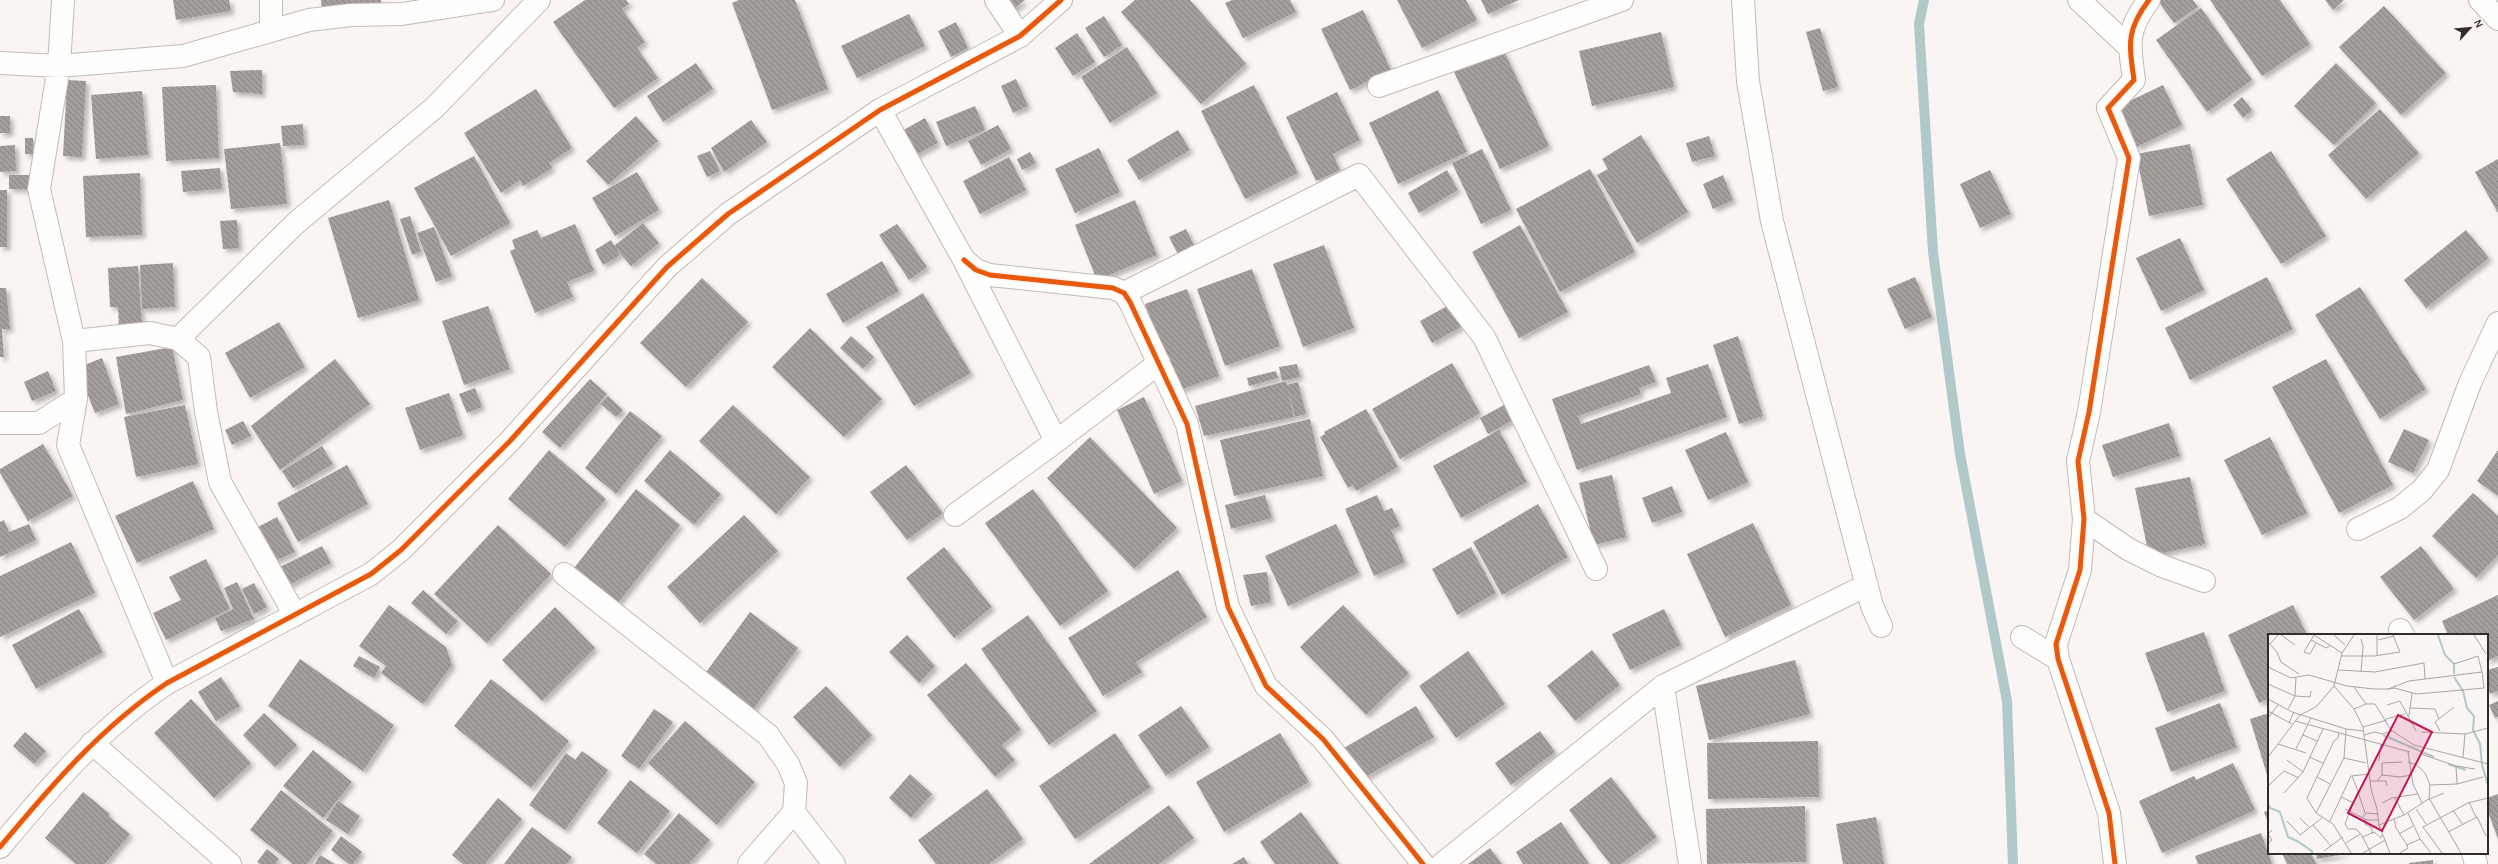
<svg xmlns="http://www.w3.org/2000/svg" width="2498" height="864" viewBox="0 0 2498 864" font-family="Karla,sans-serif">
	<defs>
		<pattern id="building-back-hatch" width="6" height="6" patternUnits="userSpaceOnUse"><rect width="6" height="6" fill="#a59f9b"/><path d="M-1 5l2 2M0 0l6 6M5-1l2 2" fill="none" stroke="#87827f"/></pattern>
		<filter id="shadow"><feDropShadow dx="3.5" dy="3.5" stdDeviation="2" flood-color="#0004"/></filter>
	</defs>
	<rect width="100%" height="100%" fill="#faf5f2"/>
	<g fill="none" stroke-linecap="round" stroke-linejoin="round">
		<path stroke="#b0c9cb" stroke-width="10" d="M1924 0 1919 24 1933 252 1960 454 2007 701 2013 864"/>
	</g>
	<path fill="url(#building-back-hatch)" filter="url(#shadow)" d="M173 0H229L231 11 176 20Z
		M321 0H381V5L322 10Z
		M585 0H626L629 4 622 9 645 42 637 48 658 78 614 108 553 22Z
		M739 0H795L828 89 772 110 732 3Z
		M1001 0H1025L1010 12Z
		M1135 0H1190L1246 64 1201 104 1121 12Z
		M1232 0H1290L1296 12 1243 38 1225 3Z
		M1397 0H1466L1477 20 1422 48Z
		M1481 0H1519L1488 14Z
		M2160 0H2193L2198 7 2174 23 2158 1Z
		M2210 0H2280L2310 44 2262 76Z
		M2325 0H2344L2333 10Z
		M2384 6 2446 73 2401 115 2339 47Z
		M2201 8 2252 80 2207 112 2156 40Z
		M1363 10 1391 70 1350 90 1321 29Z
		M909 14 925 46 857 78 841 46Z
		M1104 16 1122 45 1104 57 1085 28Z
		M956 22 968 48 951 57 938 31Z
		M1820 28 1838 87 1823 91 1806 32Z
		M1661 32 1674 87 1592 106 1579 51Z
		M1077 33 1095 62 1073 76 1055 48Z
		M1127 47 1157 93 1110 123 1081 77Z
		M1503 49 1549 146 1500 169 1454 72Z
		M696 63 713 89 663 122 647 96Z
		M2336 63 2376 103 2334 145 2294 106Z
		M262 70V94L233 92 230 71Z
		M1016 79 1028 106 1013 113 1001 86Z
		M67 80 86 81 82 157 63 156Z
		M216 85 219 158 166 161 162 87Z
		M1254 85 1298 173 1245 199 1201 111Z
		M2163 85 2182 125 2137 147 2117 107Z
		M536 89 572 148 549 163 552 168 523 186 520 180 501 193 464 133Z
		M1438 90 1467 152 1398 184 1369 123Z
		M142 91 148 155 96 159 91 95Z
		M1337 92 1360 140 1333 154 1340 170 1316 181 1286 117Z
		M2242 97 2252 110 2243 118 2233 105Z
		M975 106 985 130 946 146 936 122Z
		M2380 109 2419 153 2366 199 2328 155Z
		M0 116H10V133H0Z
		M636 116 658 141 608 185 586 161Z
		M925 118 938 143 912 157 898 133Z
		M751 120 767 142 724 172 711 148Z
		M303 124 304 145 283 146 281 126Z
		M998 125 1011 149 981 165 968 141Z
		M1178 130 1190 150 1139 180 1127 160Z
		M1641 135 1688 212 1637 243 1597 175 1608 169 1602 159Z
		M1709 136 1715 156 1692 162 1686 143Z
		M25 138H33V154H25Z
		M280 143 287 204 231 209 224 149Z
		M2190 144 2203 205 2149 216 2136 154Z
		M15 145 16 171 0 172V146Z
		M1099 148 1120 192 1075 213 1055 169Z
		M1482 149 1511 210 1481 224 1452 163Z
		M710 151 720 171 707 177 697 156Z
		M2271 151 2326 236 2281 264 2226 179Z
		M1030 152 1036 163 1022 170 1017 159Z
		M474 156 510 223 451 256 414 188Z
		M1009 157 1026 190 980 214 963 181Z
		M2498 159V213L2475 172Z
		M220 168 222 189 183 192 181 171Z
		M1590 169 1635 252 1560 292 1516 209Z
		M1447 170 1458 190 1419 213 1408 193Z
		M1990 170 2011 214 1980 228 1960 184Z
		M637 172 659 210 615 236 592 198Z
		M140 173 142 235 86 237 83 176Z
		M9 175H30L31 189H9Z
		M1723 175 1733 200 1713 209 1703 184Z
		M0 190H7V247H0Z
		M389 200 419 300 358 318 328 218Z
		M1135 200 1157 255 1097 280 1075 225Z
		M410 216 421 251 412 255 400 219Z
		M237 220 239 248 223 249 220 221Z
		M643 223 659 243 631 266 614 246Z
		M575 224 594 271 567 282 573 297 535 313 510 251 515 249 512 240 537 230 541 238Z
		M897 224 927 267 909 280 879 235Z
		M1520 225 1568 312 1519 338 1472 252Z
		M434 227 452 276 436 282 417 233Z
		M1186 229 1196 249 1180 258 1169 237Z
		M2466 230 2489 258 2426 308 2404 280Z
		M2180 238 2204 290 2161 311 2136 258Z
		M611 240 620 255 603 265 595 250Z
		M1324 245 1354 328 1303 347 1273 264Z
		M882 261 899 291 843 323 826 294Z
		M173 263 175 307 142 309 140 265Z
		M138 266 142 325 119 327 118 307H110L108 268Z
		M1252 269 1280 346 1225 366 1197 289Z
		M1915 277 1932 317 1905 329 1887 289Z
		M2267 277 2293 329 2190 380 2165 328Z
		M702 278 748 322 686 387 640 343Z
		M2360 287 2426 389 2380 419 2315 315Z
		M0 288H6L10 329H2L4 357H0Z
		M1187 289 1219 376 1177 391 1145 304Z
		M923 293 971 373 914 406 866 327Z
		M1449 305 1461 327 1432 343 1420 321Z
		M488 306 510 369 464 385 442 321Z
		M279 322 305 367 250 398 225 353Z
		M810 328 882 399 844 437 772 367Z
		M851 336 874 357 863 369 840 348Z
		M1738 336 1763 416 1739 424 1713 345Z
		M172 347 183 400 126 414 116 357Z
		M102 358 119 404 95 413 77 368Z
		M335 359 370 404 280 470 251 426Z
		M2326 359 2393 485 2339 513 2272 387Z
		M1452 363 1480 413 1400 459 1372 409Z
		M1297 364 1300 377 1282 381 1279 367Z
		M1708 364 1727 417 1577 470 1552 399 1649 365 1656 382 1639 388 1641 394 1578 416 1581 424 1671 393 1666 378Z
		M48 371 56 391 32 401 24 382Z
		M1276 371 1278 378 1249 386 1247 378Z
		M590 379 607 394 560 448 542 432Z
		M1286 381 1287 385 1298 382 1306 414 1295 417 1288 389 1294 417 1204 436 1195 406Z
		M475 388 482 407 467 413 459 394Z
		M449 393 463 435 420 450 405 408Z
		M608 396 623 410 616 417 601 404Z
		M1144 397 1182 481 1154 494 1117 410Z
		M185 405 198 464 136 477 124 417Z
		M733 405 810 477 776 514 699 441Z
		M1504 405 1513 420 1488 434 1480 418Z
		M1366 409 1398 467 1356 491 1353 485 1348 488 1320 437 1325 434 1324 432Z
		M630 411 662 436 616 494 585 468Z
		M1310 419 1323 476 1234 496 1220 440Z
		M243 421 251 436 232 445 225 430Z
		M2169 423 2180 456 2113 477 2102 445Z
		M2404 429 2429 440 2413 473 2388 462Z
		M1499 430 1527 482 1461 518 1433 466Z
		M1726 432 1748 482 1708 500 1685 450Z
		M1090 437 1177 528 1134 569 1047 478Z
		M2270 437 2307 513 2262 535 2224 460Z
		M43 444 73 496 28 521 0 473V469Z
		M322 446 333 464 293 488 282 471Z
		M549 450 606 499 565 547 508 499Z
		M670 450 721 494 694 525 644 481Z
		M2498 450V496L2477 481Z
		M347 465 368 504 298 542 277 503Z
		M906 465 943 513 907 540 870 492Z
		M1612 475 1626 537 1594 545 1579 483Z
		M2190 477 2205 544 2149 556 2135 488Z
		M193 481 214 529 137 563 115 516Z
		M1672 486 1682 512 1652 523 1642 498Z
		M636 489 680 525 618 603 574 568Z
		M1033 489 1108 591 1060 626 985 523Z
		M2473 493 2498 516V555L2476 578 2432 536Z
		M1265 495 1272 518 1231 529 1225 505Z
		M1377 495 1384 511 1392 508 1400 526 1391 530 1405 562 1374 576 1345 509Z
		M1538 504 1568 557 1502 595 1473 542Z
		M744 515 778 551 700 623 667 587Z
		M277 517 295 552 273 562 256 528Z
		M4 520 9 532 29 524 36 540 0 557V522Z
		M1753 523 1791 605 1725 637 1687 554Z
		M1336 524 1359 573 1288 606 1265 556Z
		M498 525 551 574 487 643 434 594Z
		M71 542 95 593 0 637V576Z
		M322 546 331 563 287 586 278 568Z
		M2421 546 2454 589 2414 620 2380 577Z
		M944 547 992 607 954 638 906 578Z
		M1471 547 1496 593 1457 615 1432 569Z
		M206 559 230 609 166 640 153 613 181 600 169 577Z
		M1178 570 1207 617 1136 662 1142 672 1103 696 1068 638Z
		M1267 572 1271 602 1251 606 1243 575Z
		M237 582 254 619 221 631 215 618 233 609 224 588Z
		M254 583 267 607 254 614 242 589Z
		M423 590 458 621 446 634 411 603Z
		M2498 595V656L2487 661V635H2448L2442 621Z
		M389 605 446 647 452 665 423 704 381 673 386 666 359 646Z
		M1343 605 1409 673 1366 715 1300 647Z
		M2293 605 2307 635H2269V698L2259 703 2228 635Z
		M555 607 595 648 542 701 502 660Z
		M79 609 103 652 36 689 12 645Z
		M1664 609 1681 645 1630 670 1612 634Z
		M750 612 798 648 752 711 704 675Z
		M1028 615 1097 711 1049 745 981 649Z
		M2204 632 2225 691 2167 712 2145 653Z
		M907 635 935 666 919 683 889 652Z
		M1592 650 1620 685 1575 721 1547 686Z
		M1468 651 1505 704 1456 738 1419 686Z
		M359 656 380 667 374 678 353 666Z
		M300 659 394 725 363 771 268 706Z
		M1795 660 1810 714 1709 740 1696 686Z
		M966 663 1021 729 1002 745 1015 760 995 777 927 695Z
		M2498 667V691L2490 694 2487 684V670Z
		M221 677 240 706 216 721 198 692Z
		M491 679 569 741 531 788 454 726Z
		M826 686 872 735 840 767 793 717Z
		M191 699 251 763 214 798 154 733Z
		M2498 701V717L2495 718 2489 705Z
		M2220 703 2237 747 2171 772 2155 728Z
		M1181 706 1209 747 1166 776 1138 735Z
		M1416 706 1434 737 1362 779 1344 748Z
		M654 709 673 722 639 769 621 756Z
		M264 713 297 745 275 767 243 735Z
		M2269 713V777L2268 778 2250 719Z
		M685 721 755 782 717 825 648 763Z
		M1540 731 1555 752 1511 785 1495 763Z
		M25 732 46 751 34 764 13 746Z
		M1115 733 1151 787 1075 839 1039 786Z
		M1280 733 1309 782 1224 832 1196 782Z
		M1818 741 1819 797 1708 799 1707 743Z
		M313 750 352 782 323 818 283 786Z
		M582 751 608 770 565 830 529 805 566 753 575 760Z
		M2233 763 2255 810 2162 853 2139 801 2194 776 2196 780Z
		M910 774 932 794 911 818 889 798Z
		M1611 777 1657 837 1621 864H1610L1569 810Z
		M630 780 670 811 637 853 597 823Z
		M987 789 1023 839 989 864H936L918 840Z
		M281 790 333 831 307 864H293L250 830Z
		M83 792 110 814 108 816 130 834 105 864H76L45 838Z
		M2498 794V839L2487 809V798Z
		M498 798 522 819 485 864H463L452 855Z
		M338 801 360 816 348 834 326 820Z
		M1169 805 1194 838 1159 864H1089Z
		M1805 806 1806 862 1707 864 1706 809Z
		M2269 810V824L2264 812Z
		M1301 812 1339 864H1275L1260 842Z
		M679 813 710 840 689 864H656L644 854Z
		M1876 817 1884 864H1843L1836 824Z
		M1561 822 1589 864H1523L1516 852Z
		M532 827 572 857 567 864H504Z
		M2261 833 2272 864H2198L2195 856Z
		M341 836 362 852 353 864H349L331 850Z
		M1490 848 1502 864H1468Z
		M267 849 279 859 275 864H260L257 862Z
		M2282 853H2311L2316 864H2287Z
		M2316 853H2345V854L2317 859Z
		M320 855 335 864H315Z
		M1244 857 1248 864H1232Z
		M2433 860V864H2409V863Z"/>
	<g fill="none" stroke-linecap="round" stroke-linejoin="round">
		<defs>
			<path id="minor" d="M63 0 59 66 39 189 74 341 76 399 68 445 167 683
				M271 0V29
				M996 0 1020 36
				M1743 0 1748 81 1772 221 1872 606 1881 626
				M2079 0 2129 47
				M2480 0 2498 19
				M0 63 59 66 183 56 309 20 351 15 402 14 493 0
				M1379 86 1622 0
				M880 110 964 260 1053 435 1051 445 955 515
				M964 260 976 270 990 275 1113 288 1124 293 1130 302 1187 424 1228 607 1266 686 1323 739 1423 864
				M1124 293 1359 175 1484 337 1596 569
				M178 339 297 222 434 108 539 0
				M74 341 150 333 178 339 199 357 206 412 220 482 295 615
				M0 423H39L76 399
				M1051 445 1159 363
				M2084 519 2128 549 2162 566 2204 581
				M2358 529 2400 508 2422 490 2438 470 2470 383 2498 323
				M564 574 768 735 788 764 796 783 794 812 834 864
				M2400 630 2403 635
				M2022 637 2058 659
				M1663 686 1690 864
				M92 743 230 864
				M2473 853 2476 864
				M749 864 794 812
				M1442 864 1663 686 1867 585
				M2115 864 2109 813 2058 659 2056 644 2080 570 2084 519 2078 461 2089 412 2129 158 2108 108 2134 80C2129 44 2126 30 2149 0"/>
			<path id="tertiary" d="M0 847C50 787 101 727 167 683L371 574 401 550 510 441 667 267 728 214 880 110 1020 36 1061 0"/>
		</defs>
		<use href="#minor" stroke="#bfbbb9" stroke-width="24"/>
		<use href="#tertiary" stroke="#bfbbb9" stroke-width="24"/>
		<use href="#minor" stroke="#fefefd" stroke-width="22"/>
		<use href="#tertiary" stroke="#fefefd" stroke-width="22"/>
		<defs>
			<path id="cycleway" d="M964 260 976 270 990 275 1113 288 1124 293 1130 302 1187 424 1228 607 1266 686 1323 739 1423 864
				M0 847C50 787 101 727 167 683L371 574 401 550 510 441 667 267 728 214 880 110 1020 36 1061 0
				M2115 864 2109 813 2058 659 2056 644 2080 570 2084 519 2078 461 2089 412 2129 158 2108 108 2134 80C2129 44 2126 30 2149 0"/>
		</defs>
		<use href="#cycleway" stroke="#fef4ef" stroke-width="8"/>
		<use href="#cycleway" stroke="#e8590c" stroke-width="5"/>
	</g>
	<g transform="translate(2268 634)">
		<rect width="220" height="220" fill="#faf5f2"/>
		<path fill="none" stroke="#b0c9cb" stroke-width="2" d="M170 1 177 21 186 30V40M186 43 195 57 199 74 206 82 205 96 212 110 214 131 220 151M115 101 166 123M180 130 198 136M0 170 2 174 12 178 20 203 29 207 44 217V219"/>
		<path fill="none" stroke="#a9a5a2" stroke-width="1" d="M13 1 27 11M46 1 36 18 42 20 48 9M46 1 74 19M66 1 77 11M86 1 74 19 66 52 86 75 95 93 103 155 109 175 111 191 122 219M109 1V22M206 1 218 20M43 6 58 14 62 12M110 6 126 2M0 8 9 18 13 28 31 40M2 10 10 1M73 22H106L132 18 125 1M186 30 210 22 214 38M0 33 23 44 41 41 79 52 106 55H120L127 54 130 55 149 60 216 54 214 38 141 47 120 55M71 36 107 38 156 29 157 45M93 38 95 13 93 5M0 50 27 62 42 63 43 57M86 53 98 70M0 65 24 78 78 95 96 97M119 71 132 67 148 97M142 74 167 75 171 85M20 75 27 62 28 43M86 75 98 70H107L123 96 146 111 220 130M0 77 24 90M141 82 144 59M0 84 10 71M118 85 137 80M27 87 142 118M21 89 26 78M95 93 119 86M172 97 167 88 186 73M153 98 197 100 220 94M71 99 70 104 66 107 39 164 48 179 65 190 83 219M35 101 49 107M96 101 107 98 114 100 124 97M10 110 38 119M28 115 43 84M140 118 145 150 154 169M153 120 188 132 207 135M0 123 32 81 48 73 66 52M41 123 55 129M195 123 197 100M76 124 98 129M19 126 35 138M111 127 113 110M140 128 149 131 157 139 162 151 161 164 193 219M188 132 189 150M114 141V129L134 128M84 142 90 157 77 190 80 195H88L93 200 103 219M49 143 62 150M102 147H118L119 152M109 147 114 141 132 143 143 141M162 151 189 150 215 143M0 152 16 137 31 144M90 158 97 179M16 159 35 138 55 95M73 163 86 169M127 164 136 181M201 168 208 183M114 169 124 164 149 160M77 175 99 186H110M148 175 158 190M185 176 195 191M48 179 76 124 78 95M140 179 152 205 163 219M95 183 98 179 110 180M32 184 41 193M97 185V190L104 194V200M126 185 128 194 139 211M19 187 32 201 54 184M62 187 83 142 102 140M45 191 63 212M111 191 136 181 159 166 176 159M180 198 209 183 218 202M131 200 145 192M95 203 106 198 113 204 114 201M0 209 4 206 0 200 4 196M78 209 92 200M56 217 75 203M95 219 117 206M132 219 140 214 139 211 152 205M174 219 155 193 200 169 220 164"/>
		<path fill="#c2185b" fill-opacity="0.15" stroke="#c2185b" stroke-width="2" d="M130 81 164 98 114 197 80 179Z"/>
		<rect width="220" height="220" fill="none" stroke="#302c2a" stroke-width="2"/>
	</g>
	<g transform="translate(2470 28) rotate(63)" stroke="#fef4ef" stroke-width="3" paint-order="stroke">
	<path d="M0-3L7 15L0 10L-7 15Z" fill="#302c2a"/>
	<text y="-6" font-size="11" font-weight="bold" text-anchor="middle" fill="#302c2a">N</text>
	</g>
</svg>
